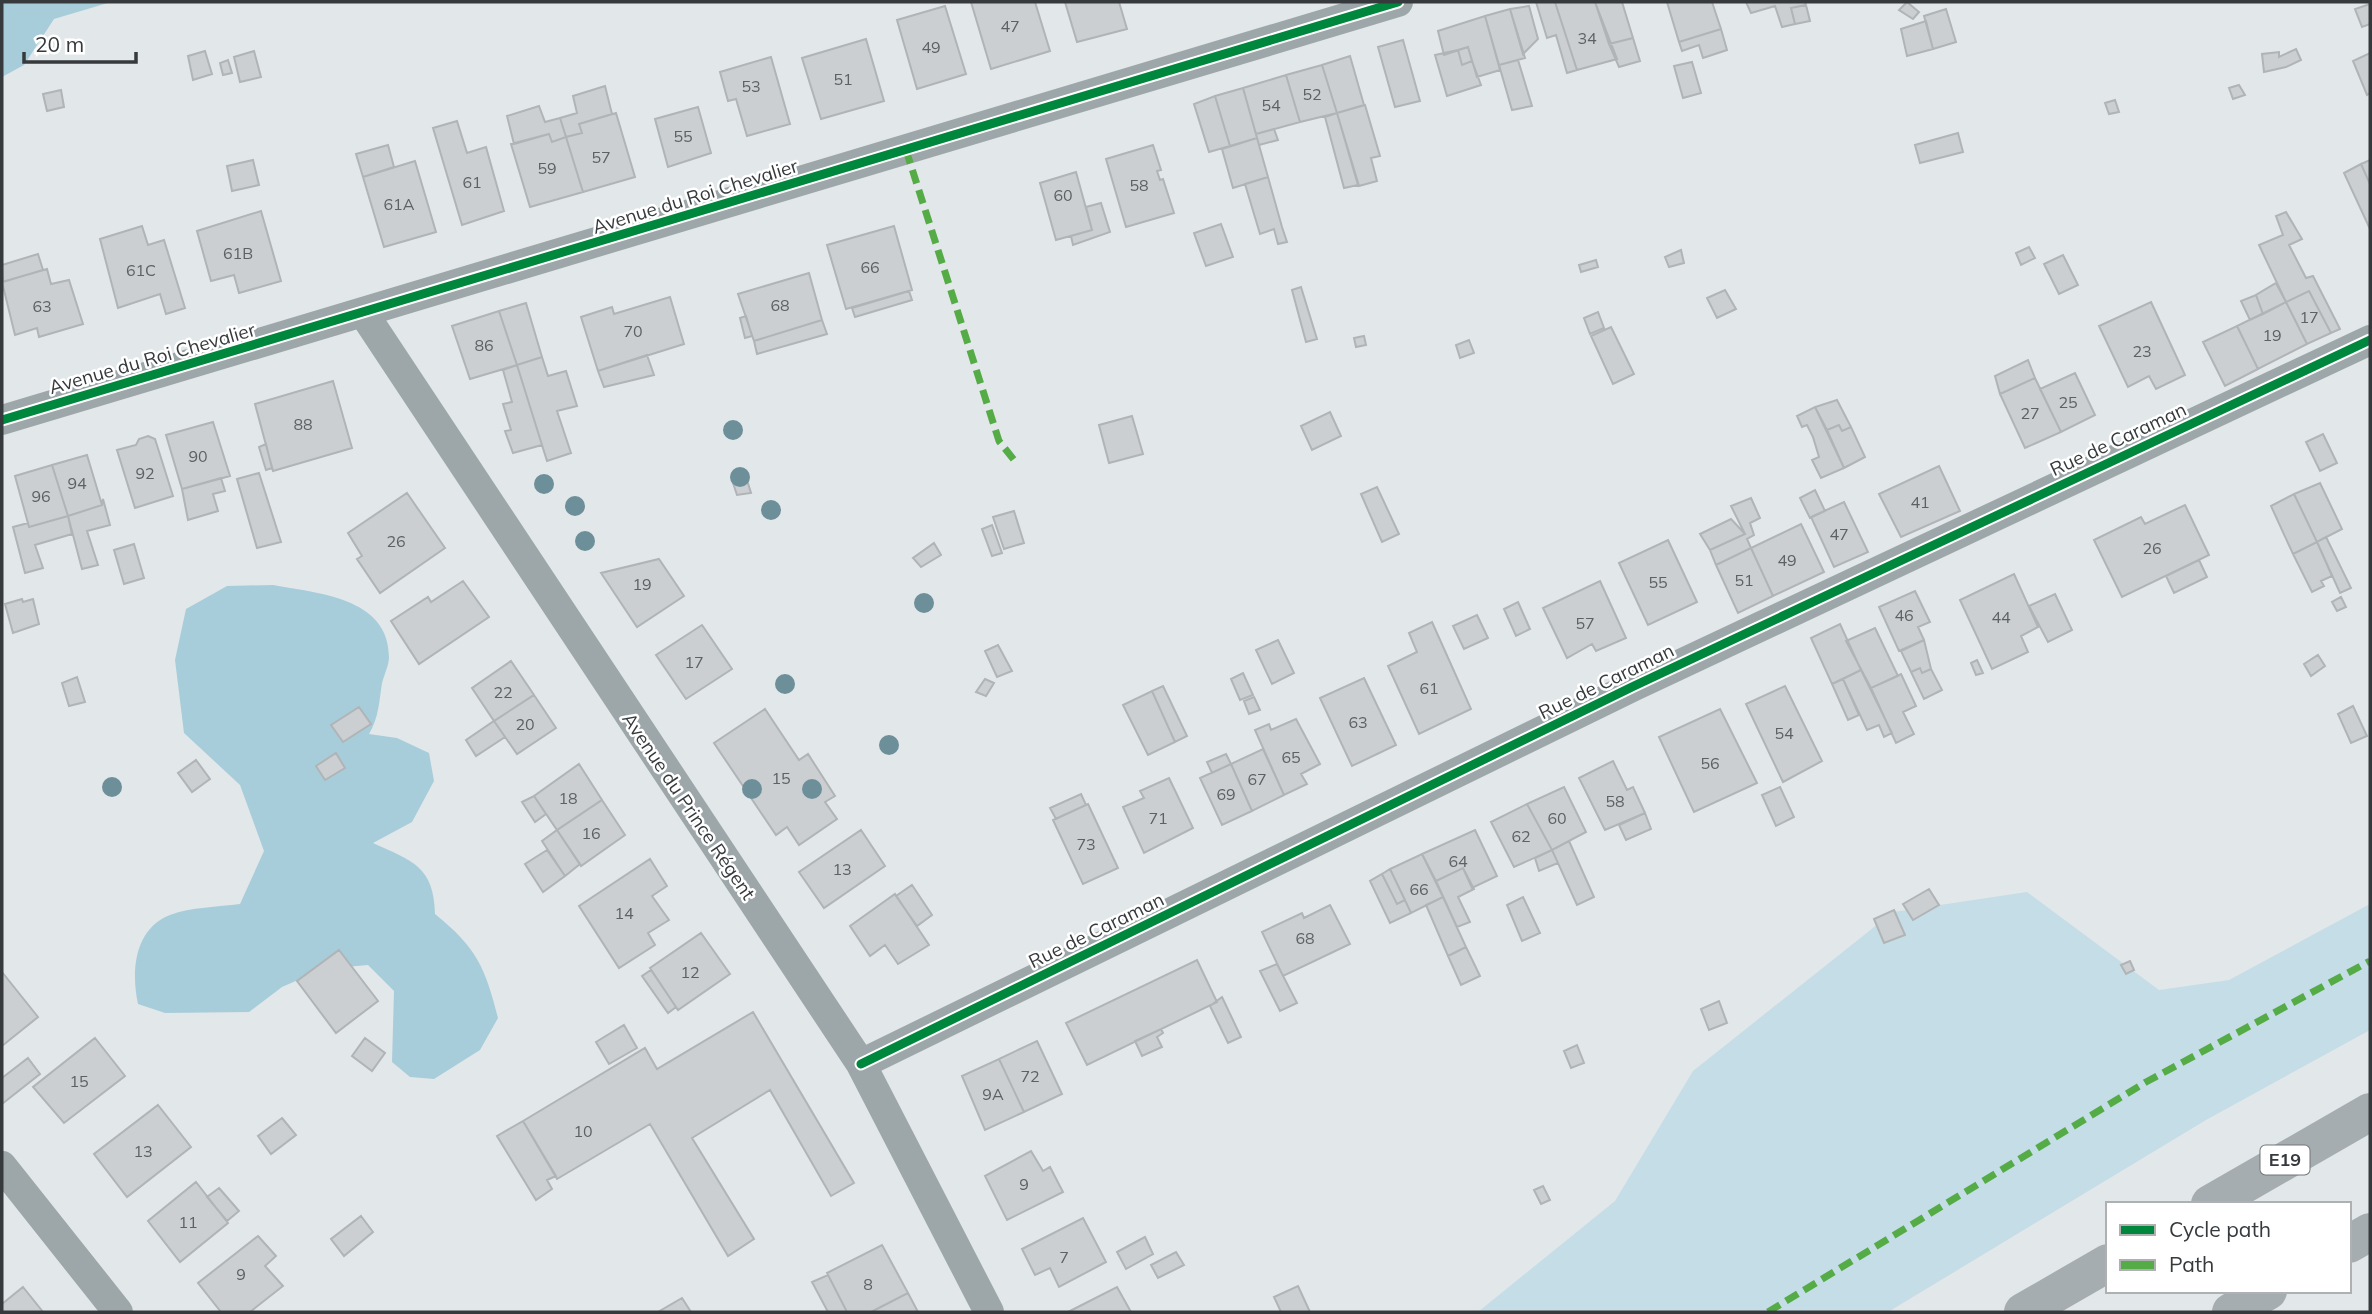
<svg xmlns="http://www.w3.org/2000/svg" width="2372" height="1314" viewBox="0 0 2372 1314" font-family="Mulish,sans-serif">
	<rect width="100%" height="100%" fill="#e2e7e9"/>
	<path fill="#c5dde6" d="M2027 892 2159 990 2229 980 2370 904V1030L2206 1120 1888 1312H1478L1615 1201 1693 1071 1893 912Z"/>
	<path fill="#a7cddb" d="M2 2H111L54 19 24 65 2 77Z
		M273 585C316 593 389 597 389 657 389 665 384 675 382 683 379 702 379 717 369 734L397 738 429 753 434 781 412 822 373 843C412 861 434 866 435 914 477 948 485 967 498 1018L480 1050 434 1079 410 1077 392 1062 394 991 368 965 323 969 282 987 249 1012 165 1013 138 1004C131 972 134 929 170 915 191 907 218 907 240 904L264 851 240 785 184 733 175 660 186 609 227 586Z"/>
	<path fill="#cbcfd1" stroke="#b0b4b6" stroke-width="2" d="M971 2H1035L1050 51 991 69Z
		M1065 2H1119L1127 29 1077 42Z
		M1536 2H1555L1577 70 1567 73 1556 35 1547 38Z
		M1555 2H1595L1617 59 1577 70Z
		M1595 2H1622L1633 38 1609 44Z
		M1667 2H1712L1721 29 1679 42Z
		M1746 2H1805L1806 5 1791 8 1795 24 1782 27 1775 6 1751 13Z
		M1907 2 1919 12 1913 19 1899 10Z
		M2370 4V24L2362 27 2355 9Z
		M1806 5 1810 21 1795 24 1791 8Z
		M945 6 966 74 917 89 897 20Z
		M1529 6 1538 39 1523 54 1510 9Z
		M1510 9 1525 58 1499 65 1485 16Z
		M1946 9 1956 42 1933 49 1924 16Z
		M1485 16 1500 70 1477 77 1468 47 1444 55 1438 31Z
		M1926 21 1933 49 1907 56 1901 29Z
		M1721 29 1727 50 1703 58 1699 45 1682 51 1679 42Z
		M1633 38 1640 61 1619 67 1609 44Z
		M866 39 884 101 821 119 802 58Z
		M1403 40 1420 101 1395 107 1378 47Z
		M1468 47 1472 61 1462 65 1458 50Z
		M2296 49 2301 60 2286 67 2264 72 2262 54 2279 52V57Z
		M1458 50 1462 65 1472 61 1481 85 1447 96 1435 55Z
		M205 51 212 74 193 80 188 56Z
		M254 51 261 77 240 82 234 57Z
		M2370 53V93L2367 95 2353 61Z
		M1350 56 1364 105 1337 113 1322 65Z
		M771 57 790 124 747 136 736 99 728 101 720 72Z
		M228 60 232 73 223 75 220 63Z
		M1518 60 1532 106 1512 110 1499 65Z
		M1692 62 1701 93 1683 98 1674 66Z
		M1322 65 1337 113 1300 122 1286 75Z
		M1286 75 1300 122 1256 134 1243 88Z
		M2239 85 2245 95 2233 99 2229 88Z
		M605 86 612 114 579 124 582 133 566 137 560 118 577 113 573 96Z
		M1243 88 1257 138 1230 146 1215 96Z
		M61 90 64 107 47 111 43 94Z
		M1215 96 1230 146 1209 152 1194 104Z
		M2115 100 2119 112 2109 114 2105 103Z
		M1365 105 1380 156 1371 158 1377 181 1359 186 1337 113Z
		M539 106 545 122 560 118 566 137 552 142 549 134 514 144 507 116Z
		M698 107 711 153 668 167 655 119Z
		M616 113 635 177 583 192 566 137 582 133 579 124Z
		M1337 113 1358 185 1344 188 1325 117Z
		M457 121 467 153 486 147 504 211 462 225 433 128Z
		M1274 129 1278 140 1259 145 1256 134Z
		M1958 133 1963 152 1920 163 1915 145Z
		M549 134 552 142 566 137 583 192 530 207 511 144Z
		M1257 138 1268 177 1233 188 1222 149Z
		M388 145 394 167 363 177 356 154Z
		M1153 145 1161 170 1157 171 1160 180 1163 179 1174 213 1126 227 1106 159Z
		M253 160 259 185 232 191 227 166Z
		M2370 160V184L2361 164Z
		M415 161 436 232 384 247 363 177Z
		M2361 164 2370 184V229L2344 173Z
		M1076 172 1092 230 1056 240 1040 183Z
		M1268 177 1282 227 1287 242 1278 244 1274 229 1260 234 1245 184Z
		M1101 203 1110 232 1073 245 1071 236 1092 230 1086 207Z
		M261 211 281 281 239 293 234 275 211 281 197 231Z
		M2286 212 2302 239 2289 245 2306 278 2313 276 2340 329 2331 333 2309 291 2286 302 2259 245 2283 235 2276 216Z
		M1221 224 1233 257 1206 266 1194 233Z
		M142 226 148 245 164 240 185 308 166 314 160 294 118 308 100 239Z
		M894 226 912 290 846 309 827 245Z
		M2029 247 2035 258 2021 265 2016 253Z
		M1681 250 1684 263 1669 267 1665 257Z
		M38 254 43 270 3 282 2 265Z
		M2063 255 2078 285 2059 294 2044 264Z
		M1596 260 1598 267 1581 272 1579 265Z
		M47 269 51 284 69 280 83 324 39 337 37 328 15 335 2 282Z
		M809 273 822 320 754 341 738 294Z
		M2276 283 2286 302 2263 314 2256 295Z
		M1301 287 1317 339 1306 342 1292 290Z
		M1725 290 1736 309 1717 318 1707 298Z
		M909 291 912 300 855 317 852 308Z
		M2309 291 2331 333 2307 344 2286 302Z
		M2256 295 2263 314 2250 320 2241 301Z
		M670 297 684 344 598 371 581 317 612 307 614 314Z
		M2151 302 2185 375 2156 389 2149 376 2128 387 2099 326Z
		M2286 302 2307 344 2258 369 2237 326Z
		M526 303 542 357 517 365 499 311Z
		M499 311 517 365 470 379 452 326Z
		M1598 312 1604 328 1590 334 1584 318Z
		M746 316 752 336 745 338 740 318Z
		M822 320 827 334 757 354 754 341Z
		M2237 326 2258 369 2225 386 2203 342Z
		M1611 327 1634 374 1613 384 1591 336Z
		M1364 336 1366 345 1356 347 1354 338Z
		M1469 340 1474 353 1460 358 1456 345Z
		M647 355 654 375 604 387 598 371Z
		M542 357 548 376 566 371 577 406 557 411 571 453 547 461 517 365Z
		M2028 360 2035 378 2000 394 1995 376Z
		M517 365 542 445 513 453 505 431 511 430 503 404 512 402 503 370Z
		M2075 373 2095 415 2061 432 2040 389Z
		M2035 378 2061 432 2025 448 2000 394Z
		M333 381 352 448 273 471 255 404Z
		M1837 400 1851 427 1842 431 1839 425 1827 430 1815 407Z
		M1815 407 1844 468 1821 478 1812 460 1819 457 1813 437 1807 425 1802 427 1797 416Z
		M1330 412 1341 436 1312 450 1301 426Z
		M1132 416 1143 454 1109 463 1099 425Z
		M213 422 230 476 182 489 166 435Z
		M1839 425 1842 431 1851 427 1865 457 1844 468 1827 430Z
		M2323 434 2337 463 2320 471 2306 442Z
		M148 436 155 439 173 496 135 508 117 450 136 445 139 439Z
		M266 444 272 468 266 470 259 447Z
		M87 455 102 505 68 516 52 465Z
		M52 465 68 516 29 527 15 476Z
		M1939 466 1960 511 1901 537 1879 494Z
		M259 473 281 542 257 548 237 479Z
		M221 478 225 491 213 494 218 511 188 520 182 489Z
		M747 480 751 493 737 495 733 483Z
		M2320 483 2342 529 2317 542 2294 494Z
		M1377 487 1399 534 1382 542 1361 494Z
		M1815 490 1825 511 1810 518 1800 498Z
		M407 493 445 548 380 593 357 559 362 556 348 533Z
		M2294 494 2317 542 2293 554 2271 506Z
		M1751 498 1760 518 1750 523 1754 535 1747 539 1751 548 1716 565 1710 550 1745 534 1731 506Z
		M103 499 110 525 87 531 98 565 82 569 68 516 102 505Z
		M1844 502 1868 552 1834 567 1811 517Z
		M2185 505 2209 555 2122 597 2094 540 2141 517 2145 524Z
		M1014 511 1024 543 1004 549 993 517Z
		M68 516 72 534 35 545 43 568 25 573 13 527 28 523 29 527Z
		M1731 519 1745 534 1710 550 1700 534Z
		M1801 524 1824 572 1773 596 1751 548Z
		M992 525 1002 553 992 556 982 529Z
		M2326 537 2351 588 2340 593 2317 542Z
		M1668 540 1697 602 1648 625 1619 563Z
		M2317 542 2332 576 2321 581 2324 586 2312 592 2293 554Z
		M934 543 941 555 921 567 913 558Z
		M134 544 144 578 124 584 114 550Z
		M1751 548 1773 596 1738 613 1716 565Z
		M659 559 684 596 637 627 601 573Z
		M2199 560 2207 577 2174 593 2166 576Z
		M2014 574 2038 627 2021 636 2028 652 1992 669 1960 600Z
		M463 581 489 617 419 664 391 621 428 597 431 602Z
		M1600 581 1626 638 1596 651 1592 644 1567 658 1543 608Z
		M1915 591 1930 622 1918 627 1924 640 1899 651 1879 607Z
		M2055 594 2072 630 2048 642 2029 606Z
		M2341 597 2346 607 2337 611 2332 602Z
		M22 599 23 602 33 599 39 624 13 633 5 604Z
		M1518 602 1530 629 1516 636 1504 609Z
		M1477 615 1488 638 1464 649 1453 626Z
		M1432 622 1471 709 1419 734 1388 666 1417 652 1409 633Z
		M1840 624 1861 670 1832 684 1811 638Z
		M702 625 732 669 686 699 656 655Z
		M1875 628 1898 676 1871 688 1846 641Z
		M1278 640 1294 673 1272 684 1256 650Z
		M1924 640 1931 669 1922 673 1920 668 1911 672 1901 651Z
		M998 645 1012 671 997 677 985 651Z
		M2318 655 2325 666 2311 676 2304 664Z
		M1977 660 1983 673 1976 675 1971 663Z
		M511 661 534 695 494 721 472 688Z
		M1920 668 1922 673 1931 669 1942 690 1924 699 1911 672Z
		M1861 670 1892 733 1884 737 1879 725 1867 730 1843 679Z
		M1243 673 1253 695 1240 700 1231 679Z
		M1901 674 1916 706 1903 712 1914 734 1896 743 1871 688Z
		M77 677 85 702 69 706 62 683Z
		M1364 678 1396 745 1352 766 1320 698Z
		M985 679 994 683 986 696 976 692Z
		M1843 679 1859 715 1848 720 1832 684Z
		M1163 686 1187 736 1175 742 1152 691Z
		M1785 686 1822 761 1783 782 1746 704Z
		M1152 691 1175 742 1148 755 1123 705Z
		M534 695 556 728 517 754 494 721Z
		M1254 697 1260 710 1249 714 1244 701Z
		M2353 706 2367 736 2351 743 2338 714Z
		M359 707 371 724 343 742 331 725Z
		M765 709 799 760 808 754 835 796 825 802 837 819 799 845 787 827 776 835 714 743Z
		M1720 709 1757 783 1694 812 1659 737Z
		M1296 719 1320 764 1301 774 1307 784 1284 795 1255 730 1269 724 1271 730Z
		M494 721 505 737 476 756 466 740Z
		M1263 749 1284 795 1252 811 1231 764Z
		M336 753 345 768 325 780 316 766Z
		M1226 754 1231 764 1212 773 1207 762Z
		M196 760 210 779 192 792 178 773Z
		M1613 761 1627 790 1633 787 1645 813 1605 830 1579 778Z
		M579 764 602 800 557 830 534 796Z
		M1231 764 1252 811 1222 825 1200 778Z
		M1169 778 1193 828 1144 853 1123 807 1144 798 1140 791Z
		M1564 787 1586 832 1552 850 1527 804Z
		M1780 787 1794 817 1776 826 1762 795Z
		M1081 794 1086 805 1056 819 1050 808Z
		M534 796 546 814 535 822 522 802Z
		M602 800 625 835 581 866 557 830Z
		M1088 804 1118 868 1083 884 1053 820Z
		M1527 804 1552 850 1514 867 1491 822Z
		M1645 813 1651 829 1626 840 1619 825Z
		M557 830 580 864 565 876 542 841Z
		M861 830 885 866 824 908 799 872Z
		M1475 830 1497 876 1472 888 1463 868 1436 881 1422 854Z
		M1569 841 1594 897 1577 905 1552 850Z
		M547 850 565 876 543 892 525 864Z
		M1552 850 1558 863 1539 871 1535 858Z
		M1422 854 1443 897 1411 913 1390 869Z
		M650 859 667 886 652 896 669 920 648 933 655 945 619 968 579 906Z
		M1463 868 1474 889 1458 897 1470 922 1457 927 1436 881Z
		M1390 869 1405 900 1397 904 1382 874Z
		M1382 874 1397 904 1405 900 1411 913 1390 923 1370 881Z
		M912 885 932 915 917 926 896 896Z
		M1929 889 1939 905 1913 920 1903 904Z
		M895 894 929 945 898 964 885 945 870 956 850 926Z
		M1443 897 1466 947 1448 956 1426 905Z
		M1523 897 1540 933 1522 941 1507 905Z
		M1330 905 1350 944 1283 976 1262 932 1302 913 1304 918Z
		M1894 910 1905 935 1884 943 1874 919Z
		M701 933 730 974 678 1010 650 968Z
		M1466 947 1480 976 1461 985 1448 956Z
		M339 950 378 1001 336 1033 297 981Z
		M1197 960 1217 1002 1087 1065 1066 1023Z
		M2130 961 2134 970 2126 974 2121 965Z
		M1277 964 1297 1003 1280 1011 1260 971Z
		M651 970 676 1007 668 1013 642 976Z
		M2 972 38 1017 2 1046Z
		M1222 997 1241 1037 1228 1043 1210 1006Z
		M1719 1001 1727 1023 1709 1030 1701 1009Z
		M753 1012 854 1183 831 1196 770 1090 692 1138 754 1239 728 1256 650 1124 557 1179 523 1121 645 1048 657 1069Z
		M624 1025 637 1048 609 1064 596 1042Z
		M1161 1029 1163 1033 1157 1037 1162 1047 1142 1056 1135 1041Z
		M95 1038 125 1076 64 1123 33 1087Z
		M365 1038 385 1053 372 1071 352 1056Z
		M1037 1041 1062 1094 1024 1112 999 1059Z
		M1577 1045 1584 1063 1571 1068 1564 1051Z
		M28 1058 40 1074 2 1104V1078Z
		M999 1059 1024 1112 985 1130 962 1076Z
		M158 1105 191 1147 127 1197 94 1154Z
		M282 1118 296 1135 271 1154 258 1136Z
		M523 1121 556 1176 547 1180 552 1189 536 1200 497 1136Z
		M1031 1151 1043 1171 1050 1167 1063 1192 1007 1220 985 1176Z
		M196 1182 228 1223 180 1262 148 1221Z
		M1543 1186 1550 1200 1541 1204 1534 1190Z
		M219 1188 239 1211 227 1221 207 1197Z
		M361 1216 373 1232 344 1256 331 1239Z
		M1083 1218 1106 1262 1059 1287 1050 1268 1035 1275 1022 1249Z
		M258 1236 276 1256 265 1266 283 1286 250 1312H221L198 1283Z
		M1145 1237 1153 1254 1126 1269 1117 1252Z
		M882 1245 908 1293 871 1312H847L827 1273Z
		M1176 1252 1184 1265 1158 1278 1151 1265Z
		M828 1275 847 1312H828L812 1282Z
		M1298 1286 1310 1312H1281L1274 1297Z
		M23 1287 43 1312H2V1304Z
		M1117 1287 1131 1312H1068Z
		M908 1293 918 1312H871Z
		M682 1298 691 1312H658Z"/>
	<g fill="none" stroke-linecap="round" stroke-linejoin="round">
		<path stroke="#9da6a8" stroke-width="30" d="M364 314 861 1064 989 1312
			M2 420 1398 2
			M861 1064 1634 686 2370 340
			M2 1166 118 1312"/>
		<path stroke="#a6adb0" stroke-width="38" d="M2210 1204 2370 1112
			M2349 1244 2370 1232
			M2023 1312 2108 1263
			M2231 1312 2268 1291"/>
		<path stroke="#55ac46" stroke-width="7" stroke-dasharray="14 7" stroke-linecap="butt" d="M906 150 999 441 1014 460
			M1768 1312 2146 1082 2370 961"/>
		<defs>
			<path id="cycleway" d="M2 420 1398 2
				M861 1064 1634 686 2370 340"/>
		</defs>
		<use href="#cycleway" stroke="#fff" stroke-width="13"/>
		<use href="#cycleway" stroke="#00873e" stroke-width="9"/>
	</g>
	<g fill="#6d8f9a">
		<circle cx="733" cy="430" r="10"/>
		<circle cx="740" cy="477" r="10"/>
		<circle cx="544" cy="484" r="10"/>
		<circle cx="575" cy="506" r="10"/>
		<circle cx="771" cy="510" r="10"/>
		<circle cx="585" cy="541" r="10"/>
		<circle cx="924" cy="603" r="10"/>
		<circle cx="785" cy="684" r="10"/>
		<circle cx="889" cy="745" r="10"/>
		<circle cx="112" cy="787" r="10"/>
		<circle cx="752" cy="789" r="10"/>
		<circle cx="812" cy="789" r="10"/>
	</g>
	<g text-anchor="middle" stroke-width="5" stroke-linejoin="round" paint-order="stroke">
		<g font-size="16" fill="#5d6163">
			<text x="1010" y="32">47</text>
			<text x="1587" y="44">34</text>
			<text x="931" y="53">49</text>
			<text x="843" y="85">51</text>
			<text x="751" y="92">53</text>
			<text x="1312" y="100">52</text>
			<text x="1271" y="111">54</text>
			<text x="683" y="142">55</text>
			<text x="601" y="163">57</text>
			<text x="547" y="174">59</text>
			<text x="472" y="188">61</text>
			<text x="1139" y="191">58</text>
			<text x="1063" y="201">60</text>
			<text x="399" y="210">61A</text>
			<text x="238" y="259">61B</text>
			<text x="870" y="273">66</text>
			<text x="141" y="276">61C</text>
			<text x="780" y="311">68</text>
			<text x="42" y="312">63</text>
			<text x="2309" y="323">17</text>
			<text x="633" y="337">70</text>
			<text x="2272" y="341">19</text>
			<text x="484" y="351">86</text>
			<text x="2142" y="357">23</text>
			<text x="2068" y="408">25</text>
			<text x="2030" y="419">27</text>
			<text x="303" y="430">88</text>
			<text x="198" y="462">90</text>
			<text x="145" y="479">92</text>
			<text x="77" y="489">94</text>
			<text x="41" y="502">96</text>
			<text x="1920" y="508">41</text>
			<text x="1839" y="540">47</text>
			<text x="396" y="547">26</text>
			<text x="2152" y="554">26</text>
			<text x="1787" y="566">49</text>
			<text x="1744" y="586">51</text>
			<text x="1658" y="588">55</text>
			<text x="642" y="590">19</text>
			<text x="1904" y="621">46</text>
			<text x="2001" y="623">44</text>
			<text x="1585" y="629">57</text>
			<text x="694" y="668">17</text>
			<text x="1429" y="694">61</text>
			<text x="503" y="698">22</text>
			<text x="1358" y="728">63</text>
			<text x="525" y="730">20</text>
			<text x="1784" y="739">54</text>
			<text x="1291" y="763">65</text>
			<text x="1710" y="769">56</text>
			<text x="781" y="784">15</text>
			<text x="1257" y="785">67</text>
			<text x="1226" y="800">69</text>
			<text x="568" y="804">18</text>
			<text x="1615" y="807">58</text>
			<text x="1158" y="824">71</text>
			<text x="1557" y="824">60</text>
			<text x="591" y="839">16</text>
			<text x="1521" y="842">62</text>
			<text x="1086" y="850">73</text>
			<text x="1458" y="867">64</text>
			<text x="842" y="875">13</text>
			<text x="1419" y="895">66</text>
			<text x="624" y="919">14</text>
			<text x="1305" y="944">68</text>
			<text x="690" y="978">12</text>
			<text x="1030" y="1082">72</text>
			<text x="79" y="1087">15</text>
			<text x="993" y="1100">9A</text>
			<text x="583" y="1137">10</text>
			<text x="143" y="1157">13</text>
			<text x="1024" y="1190">9</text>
			<text x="188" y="1228">11</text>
			<text x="1064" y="1263">7</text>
			<text x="241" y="1280">9</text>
			<text x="868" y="1290">8</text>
		</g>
		<rect fill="#fff" stroke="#727576" stroke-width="2" x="2260.5" y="1145.5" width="49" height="29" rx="5"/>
		<g font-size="18" font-weight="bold" fill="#363a3c">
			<text x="2285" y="1166">E19</text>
		</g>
		<g font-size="19" fill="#363a3c" stroke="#fff">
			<text transform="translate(695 196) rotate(-17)" y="7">Avenue du Roi Chevalier</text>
			<text transform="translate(152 358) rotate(-16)" y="7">Avenue du Roi Chevalier</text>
			<text transform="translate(2118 439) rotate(-25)" y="7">Rue de Caraman</text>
			<text transform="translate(1606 681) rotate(-26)" y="7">Rue de Caraman</text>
			<text transform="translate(689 806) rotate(56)" y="7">Avenue du Prince Régent</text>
			<text transform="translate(1096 930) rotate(-26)" y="7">Rue de Caraman</text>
		</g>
	</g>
	<rect width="2372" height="1314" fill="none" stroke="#363a3c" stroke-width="7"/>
	<rect x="2106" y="1202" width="245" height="91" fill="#ffffff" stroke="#afb0b1" stroke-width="2"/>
	<rect x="2120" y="1225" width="35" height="10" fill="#00873e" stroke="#afb0b1" stroke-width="2"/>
	<text x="2169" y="1237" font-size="21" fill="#363a3c">Cycle path</text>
	<rect x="2120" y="1260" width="35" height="10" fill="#55ac46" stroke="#afb0b1" stroke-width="2"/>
	<text x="2169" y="1272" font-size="21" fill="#363a3c">Path</text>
	<path d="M24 52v10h112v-10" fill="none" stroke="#363a3c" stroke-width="3.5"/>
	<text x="35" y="52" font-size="21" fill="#363a3c" stroke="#ffffff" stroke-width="5" paint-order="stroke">20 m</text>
</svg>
